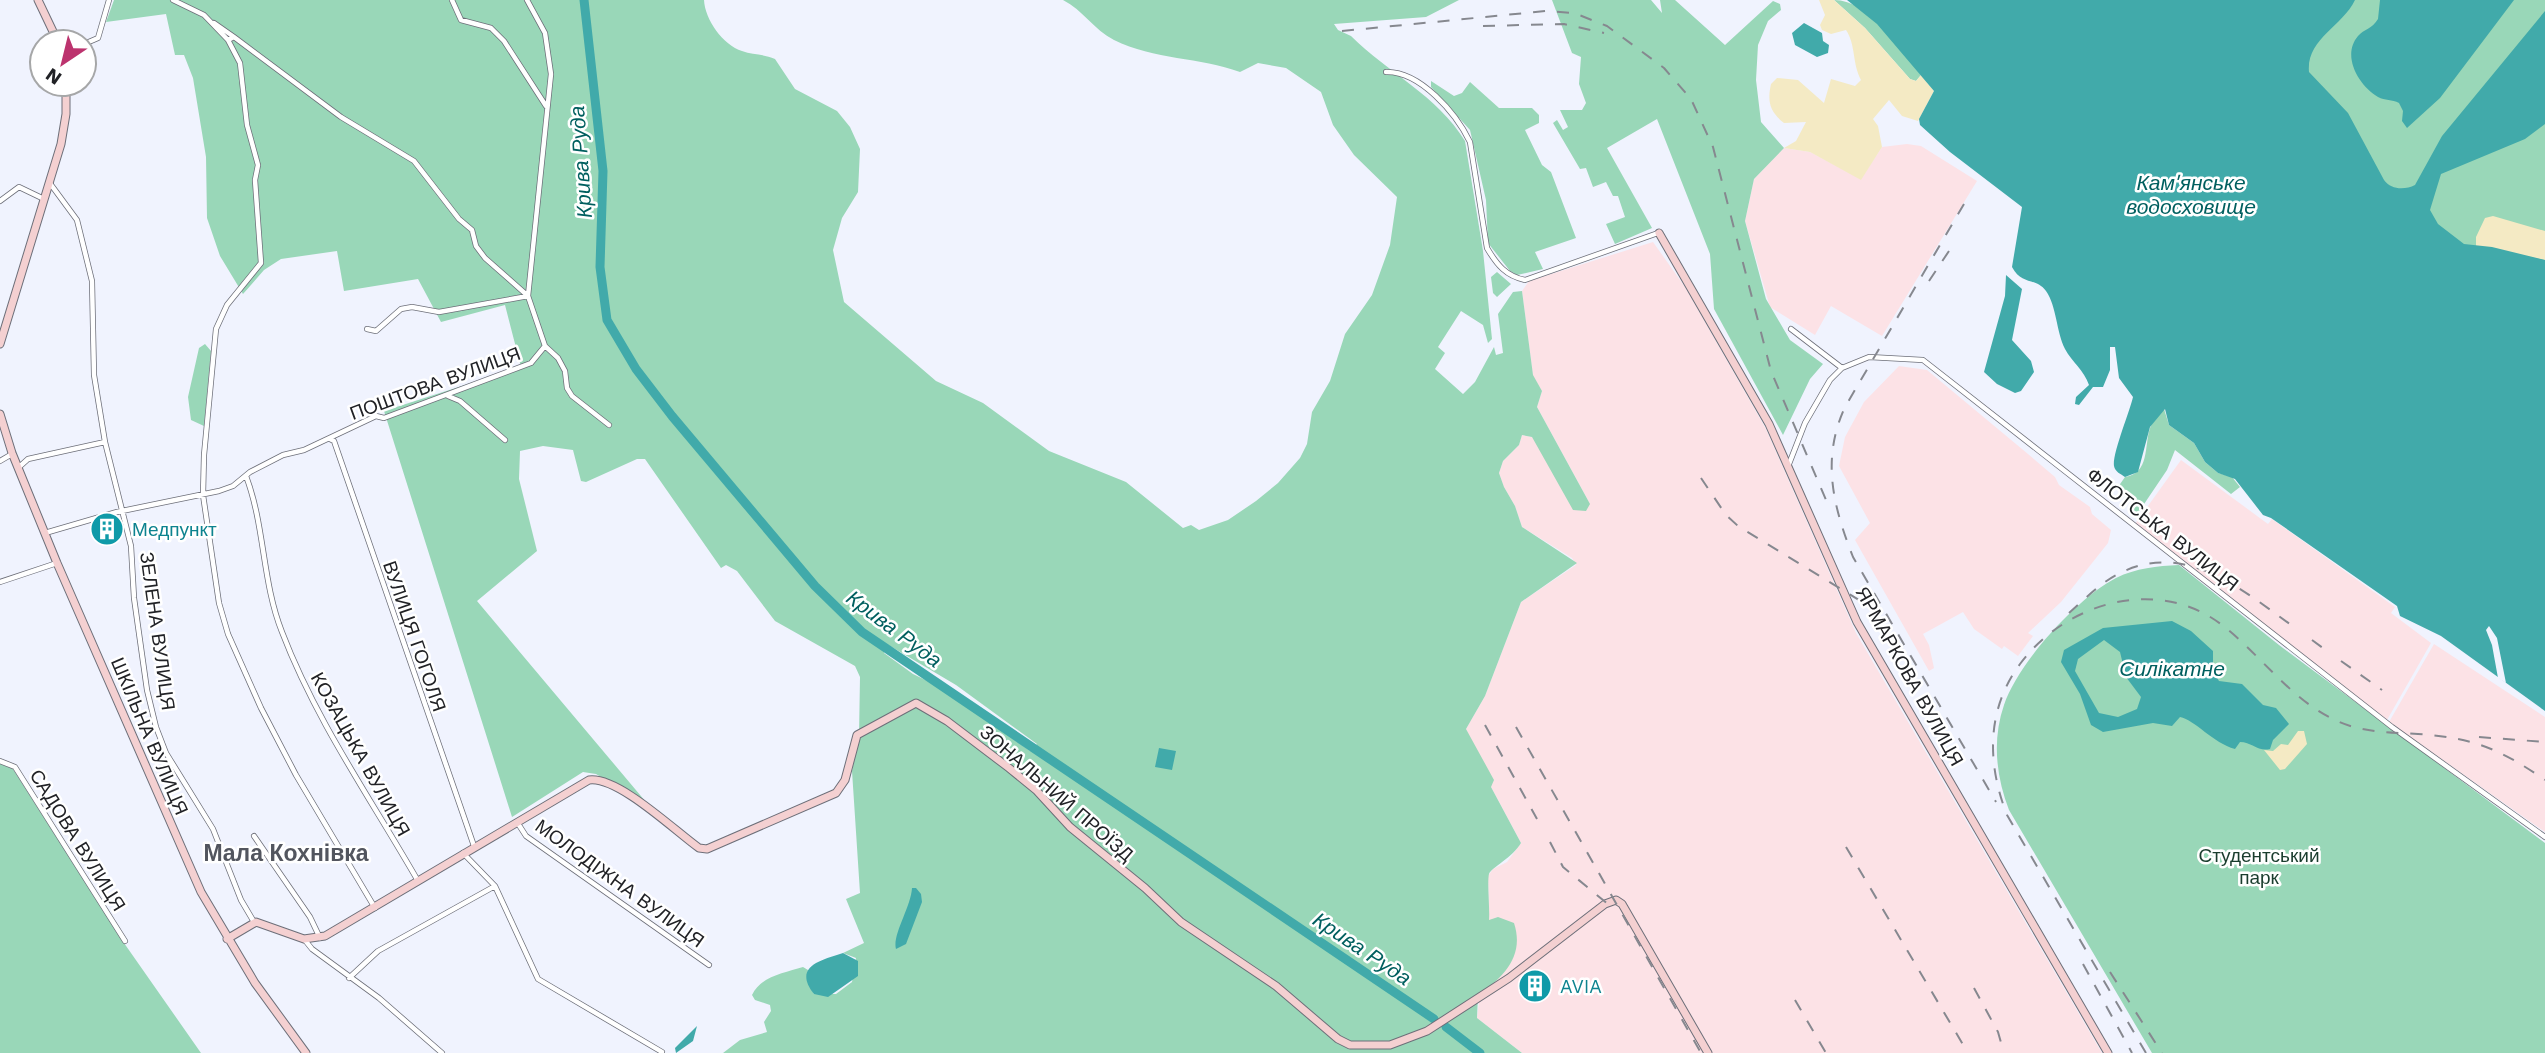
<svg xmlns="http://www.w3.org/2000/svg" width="2545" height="1053" viewBox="0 0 2545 1053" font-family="'Work Sans',sans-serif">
	<rect width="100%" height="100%" fill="#f0f3fe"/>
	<path fill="#fce2e6" d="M1907 144 1921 146 1977 181 1882 336 1831 306 1815 335 1770 307 1745 221 1754 179 1784 148 1810 152 1861 179 1882 147Z
		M1653 242 1685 287 1766 429 1856 633 2102 1053H1522L1477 1018 1489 920 1488 876 1493 869 1507 862 1521 843 1491 787 1466 729 1485 696 1521 602 1576 565 1572 558 1522 527 1515 506 1504 487 1499 473 1503 461 1519 445 1522 435 1532 437 1590 504 1537 407 1542 391 1533 376 1522 291 1529 281Z
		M1899 366 1927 370 2028 454 2055 477 2059 485 2090 507 2092 514 2111 530 2108 543 2061 602 2028 633 2033 636 2018 656 2004 646 2002 649 1974 629 1963 612 1923 634 1929 645 1934 668 1929 671 1855 540 1870 523 1839 466 1845 437 1864 402Z
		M2181 460 2268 524 2272 519 2395 607 2391 613 2431 643 2387 720 2135 524Z
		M2434 644 2545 717V832L2389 722Z"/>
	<path fill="#99d7b8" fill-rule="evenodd" d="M114 0H704C705 20 723 45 742 51 753 55 764 54 775 59L795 89 837 111 850 127 860 149 858 192 842 218 833 250 844 302 936 381 983 403 1049 451 1126 482 1183 528 1191 525 1199 530 1228 520 1256 501 1278 483 1300 458 1307 444 1312 412 1330 381 1345 334 1372 295 1390 245 1397 197 1354 155 1333 125 1321 92 1286 68 1258 63 1240 72C1200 57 1154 60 1114 40 1094 30 1083 10 1063 0H1459L1426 17 1334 24 1338 30 1351 36C1388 73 1437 95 1465 141L1483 251 1492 339 1488 343 1483 325 1461 311 1438 347 1445 353 1435 369 1463 394 1475 382 1494 347 1496 355 1503 353 1498 314 1513 292 1522 291 1533 375 1542 391 1537 407 1590 504 1586 511 1573 510 1532 437 1522 435 1519 445 1503 461 1499 473 1504 487 1515 506 1522 527 1577 563 1521 602 1485 696 1466 729 1494 780 1491 787 1521 843C1513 857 1491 868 1489 874 1487 882 1490 909 1489 920L1498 917 1514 923C1525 956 1503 978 1478 995L1477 1018 1522 1053H723L740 1040 767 1032 764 1022 771 1011 770 1005 755 1000 752 995C761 976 784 973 803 967L808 970 807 980 814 994H836L852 982 856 958 843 953 864 943 846 899 860 893 852 771 859 737 860 677 855 666 775 621 737 571 726 565 721 568 645 459H637L586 482 581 481 573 450 543 446 520 451 519 479 537 551 477 601 651 808 596 774 583 772 512 817 384 411 521 367 505 305 441 322 418 279 344 291 337 251 281 259 264 270 243 294 220 256 207 218 206 157 193 78 184 55H175L166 14 106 22ZM885 643 956 685 1037 744 1030 751 940 687 913 674 884 653Z
		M1552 0H1651L1662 13 1660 0H1675L1725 45 1773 1 1780 4 1781 10 1768 21 1758 45 1756 80 1761 122 1784 148 1754 179 1745 221 1766 299 1790 340 1823 364 1810 379 1783 435 1714 309 1710 254 1657 119 1607 148 1652 228 1615 244 1606 224 1625 217 1618 196H1613L1606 182 1593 187 1586 168 1580 169 1553 123 1557 120 1563 130 1568 127 1560 110H1582L1586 103 1579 84 1581 57 1572 53Z
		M1834 0C1870 0 1900 49 1921 75L1916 81 1910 79 1865 28Z
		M2119 0H2545V341Z
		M1431 81 1454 96 1462 93 1470 82 1499 108H1532L1539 115V123L1525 130 1542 165 1551 172 1576 238 1535 252 1543 269 1517 275 1510 271 1488 243 1486 200 1470 130 1431 87Z
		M1497 272 1511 284 1497 297 1493 293 1491 277Z
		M205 344 211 351 204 426 191 420 188 397 199 348Z
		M2164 409 2169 425 2194 443 2205 462 2218 473 2232 477 2240 487 2231 494 2175 450 2167 470 2138 513 2133 511 2132 501 2119 492 2118 487 2125 477C2150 473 2144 446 2150 428 2153 420 2159 415 2164 409Z
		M2179 565 2279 645 2545 843V1053H2152L2009 810C1996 776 1992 740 2004 705 2018 663 2077 598 2116 578 2136 568 2157 566 2179 565Z
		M0 763 13 769 124 943 201 1053H0Z"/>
	<path fill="#f4eac4" d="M1819 0H1834L1865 28 1910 79 1916 81 1921 75 1934 91 1918 121 1902 116 1889 100 1873 119 1878 126 1882 147 1861 180 1810 152 1784 148 1796 141 1806 122 1784 123C1770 112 1767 102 1771 84L1777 78 1798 80 1824 103 1831 79 1855 86 1861 80C1852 63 1856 45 1846 30L1831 34 1822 30 1820 25 1825 15Z
		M2493 216 2545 231V260L2476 246V237L2485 218Z
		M2298 731H2304L2307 744 2285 769 2280 770 2264 750 2273 751 2281 744 2288 745Z"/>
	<path fill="#41aaaa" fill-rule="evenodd" d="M1847 0H2355C2342 27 2306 39 2309 72L2348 113 2384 180C2391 190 2405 190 2415 185L2442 136 2545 11V124L2525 139 2441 174 2430 210 2438 224 2464 244 2492 247 2545 260V711L2441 636 2400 616 2397 606 2271 518 2263 515 2235 479 2218 473 2205 462 2194 443 2169 425 2165 409 2150 427 2138 472 2125 477C2121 474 2115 472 2114 466 2112 454 2130 411 2133 397L2119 378 2115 347H2110V370L2103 387H2093L2079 405 2075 404 2076 397 2089 385C2084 370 2072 362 2065 349 2056 331 2057 307 2046 291 2036 277 2022 286 2012 267L2022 207 1950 152 1920 125 1919 119 1934 91 1877 24Z
		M2380 0H2514L2440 98 2407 128 2402 121 2403 111 2399 103C2392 99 2385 101 2378 97 2359 86 2341 56 2358 36 2364 29 2372 29 2378 19Z
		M1804 23 1822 33 1823 41 1829 45 1828 53 1817 57 1795 45 1792 33Z
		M2006 275 2022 289 2012 340 2031 361 2034 372 2021 391 2015 393 1997 384 1984 372 2005 296Z
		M2172 621 2191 631 2213 651V671L2219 681 2242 684 2263 705 2276 708 2289 724 2273 740 2270 749C2258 752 2252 742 2240 742L2235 749C2213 743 2195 720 2180 717L2172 726 2153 723 2103 732 2091 725 2080 694 2061 662 2064 650 2103 628ZM2104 640 2120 652 2126 677 2141 697 2137 709 2118 717 2099 713 2075 671 2078 659Z
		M1159 748 1176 751 1172 770 1155 767Z
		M912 888H916L921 894 922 902 906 944 896 949C892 935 911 907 912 888Z
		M843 953 858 961V976L828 997 814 994C792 966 822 960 843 953Z
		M697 1026 693 1041 676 1053 675 1048Z"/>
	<path fill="#f0f3fe" d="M2489 626 2497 638 2506 683 2498 678 2492 645 2486 630Z"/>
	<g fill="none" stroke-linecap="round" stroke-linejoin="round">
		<path stroke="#41aaaa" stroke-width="9" d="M584 0 603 171 600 267 607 320 636 369 672 416 815 586 862 632 1434 1019
			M1446 1027 1480 1053"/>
		<defs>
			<path id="street" d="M173 0 204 15 228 40 240 63 247 125 258 165 255 180 261 263 227 305 216 329 204 455 203 495 219 603 228 634 261 708 296 775 375 908
				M452 0 461 20 491 28 504 41 546 106
				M527 0 545 33 551 74 528 296 545 346 558 358 565 371 567 388 572 396 609 425
				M214 23 234 37 228 40
				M234 37 341 117 414 161 459 219 472 230 476 246 485 258 528 296 439 312 412 307 401 309 376 331 367 329
				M84 44 98 38 109 0
				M1386 72C1420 71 1456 113 1470 142L1487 248C1497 265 1506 276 1525 280L1658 233
				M49 182 77 220 92 281 94 375 105 442 131 546 134 598 147 690 156 727 166 753 213 829 241 900 254 922
				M0 201 19 187 44 199
				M1791 329 1842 368
				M448 396 460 401 505 440
				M330 439 334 441 474 846
				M0 461 12 454
				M1789 464 1805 423 1830 380 1842 368 1869 357 1923 360 2392 727 2545 837
				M18 468 28 459 105 442
				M246 476C265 526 262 582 282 632 316 721 371 799 418 881
				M45 533 117 512 219 491 233 486 250 472 283 455 304 450 376 416 384 418 531 363 545 346
				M0 582 57 563
				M0 761 15 767 125 941
				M517 822 526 836 709 965
				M254 836 310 917 320 938
				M463 853 495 886 538 979 662 1052
				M304 939 312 949 379 998 442 1053
				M349 978 378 951 495 886"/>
			<path id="secondary" d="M38 0 58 42
				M1659 233 1769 424 1857 622 2108 1053
				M0 344 61 144 66 114V84
				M0 414 12 453 57 563 201 892 255 983 306 1053
				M227 939 256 922 304 939 325 936 589 780C618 776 675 831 699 848L707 849 836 793 845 780 857 735 916 703 947 721 1009 768 1036 790 1070 827 1145 888 1181 922 1276 986 1338 1039 1350 1045H1390L1427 1031 1509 978 1605 904 1616 900 1622 904 1708 1053"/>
		</defs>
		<use href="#street" stroke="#6d6f79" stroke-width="6"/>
		<use href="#secondary" stroke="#6d6f79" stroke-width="9"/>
		<use href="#street" stroke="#fff" stroke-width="4.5"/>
		<use href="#secondary" stroke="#f4d0d1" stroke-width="7"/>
		<path stroke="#86888f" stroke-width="2" stroke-dasharray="12 12" stroke-linecap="butt" d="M1483 26 1564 24 1604 33
			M1342 31 1546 11 1574 13 1607 26 1664 68 1691 99 1713 147 1771 371 1829 507
			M1964 204 1845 407C1821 459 1833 506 1853 557L1996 802
			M1929 281 1955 242
			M1701 478 1726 515 1738 526 1867 605 1884 621
			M2069 613C2085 599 2101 582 2120 573 2187 540 2243 591 2294 627
			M2312 640 2327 651
			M2341 661 2382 690
			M1485 725 1537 819
			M1516 727 1701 1053
			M2479 737 2545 742
			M1550 842 1563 867 1609 905
			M1846 847 1968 1053
			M2083 964 2132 1053
			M2110 972 2162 1053
			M1974 988 1998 1032 2004 1053
			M1795 1000 1826 1053
			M2146 1053 2007 815C1987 764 1986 710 2020 664 2065 603 2157 575 2222 625 2261 655 2290 699 2335 720 2362 733 2389 732 2418 734 2474 738 2500 749 2545 780"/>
	</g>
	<defs>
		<symbol id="building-disc" viewBox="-11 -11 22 22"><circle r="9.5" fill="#0f9aa8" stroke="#fff"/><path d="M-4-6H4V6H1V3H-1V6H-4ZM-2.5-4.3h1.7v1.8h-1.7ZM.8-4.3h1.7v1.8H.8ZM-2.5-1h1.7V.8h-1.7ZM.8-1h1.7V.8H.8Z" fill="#fff"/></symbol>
	</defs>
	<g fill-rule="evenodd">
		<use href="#building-disc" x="88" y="510" width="38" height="38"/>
		<use href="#building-disc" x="1516" y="967" width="38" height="38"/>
	</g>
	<g text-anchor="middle" stroke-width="5" stroke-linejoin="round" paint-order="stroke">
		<g font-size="19" fill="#212226" stroke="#fff">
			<text transform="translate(435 383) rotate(-20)" y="7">ПОШТОВА ВУЛИЦЯ</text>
			<text transform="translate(2163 529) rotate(38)" y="7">ФЛОТСЬКА ВУЛИЦЯ</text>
			<text transform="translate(158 631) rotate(82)" y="7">ЗЕЛЕНА ВУЛИЦЯ</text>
			<text transform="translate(415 636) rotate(71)" y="7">ВУЛИЦЯ ГОГОЛЯ</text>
			<text transform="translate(1910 676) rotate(61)" y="7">ЯРМАРКОВА ВУЛИЦЯ</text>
			<text transform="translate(150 736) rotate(67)" y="7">ШКІЛЬНА ВУЛИЦЯ</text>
			<text transform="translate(361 754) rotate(61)" y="7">КОЗАЦЬКА ВУЛИЦЯ</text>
			<text transform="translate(1057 793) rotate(41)" y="7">ЗОНАЛЬНИЙ ПРОЇЗД</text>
			<text transform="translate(78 840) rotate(58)" y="7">САДОВА ВУЛИЦЯ</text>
			<text transform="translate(620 883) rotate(36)" y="7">МОЛОДІЖНА ВУЛИЦЯ</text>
		</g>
		<g font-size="19" fill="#0d838f" stroke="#fff" text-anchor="start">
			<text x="132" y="536">Медпункт</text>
			<text x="1560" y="993">AVIA</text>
		</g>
		<g font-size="19" fill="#1a3d2e" stroke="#fff">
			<text x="2259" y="862">Студентський<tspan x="2259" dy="22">парк</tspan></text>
		</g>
		<g font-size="21" font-style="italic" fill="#005f5f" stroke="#fff">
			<text transform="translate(581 162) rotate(-94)" y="7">Крива Руда</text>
			<text x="2191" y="190">Кам'янське<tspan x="2191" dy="24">водосховище</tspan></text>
			<text transform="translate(894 629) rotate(37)" y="7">Крива Руда</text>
			<text x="2172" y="676">Силікатне</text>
			<text transform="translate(1362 949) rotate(34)" y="7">Крива Руда</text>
		</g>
		<g font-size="23" font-weight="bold" fill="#52555e" stroke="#fff">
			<text x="286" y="861">Мала Кохнівка</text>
		</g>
	</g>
	<g transform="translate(63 63) rotate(215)"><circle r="33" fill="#ffffff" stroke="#a6a7a8" stroke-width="2"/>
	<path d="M0-5L12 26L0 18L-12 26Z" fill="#bc336e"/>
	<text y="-10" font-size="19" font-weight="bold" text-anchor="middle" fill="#212226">N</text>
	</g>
</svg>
